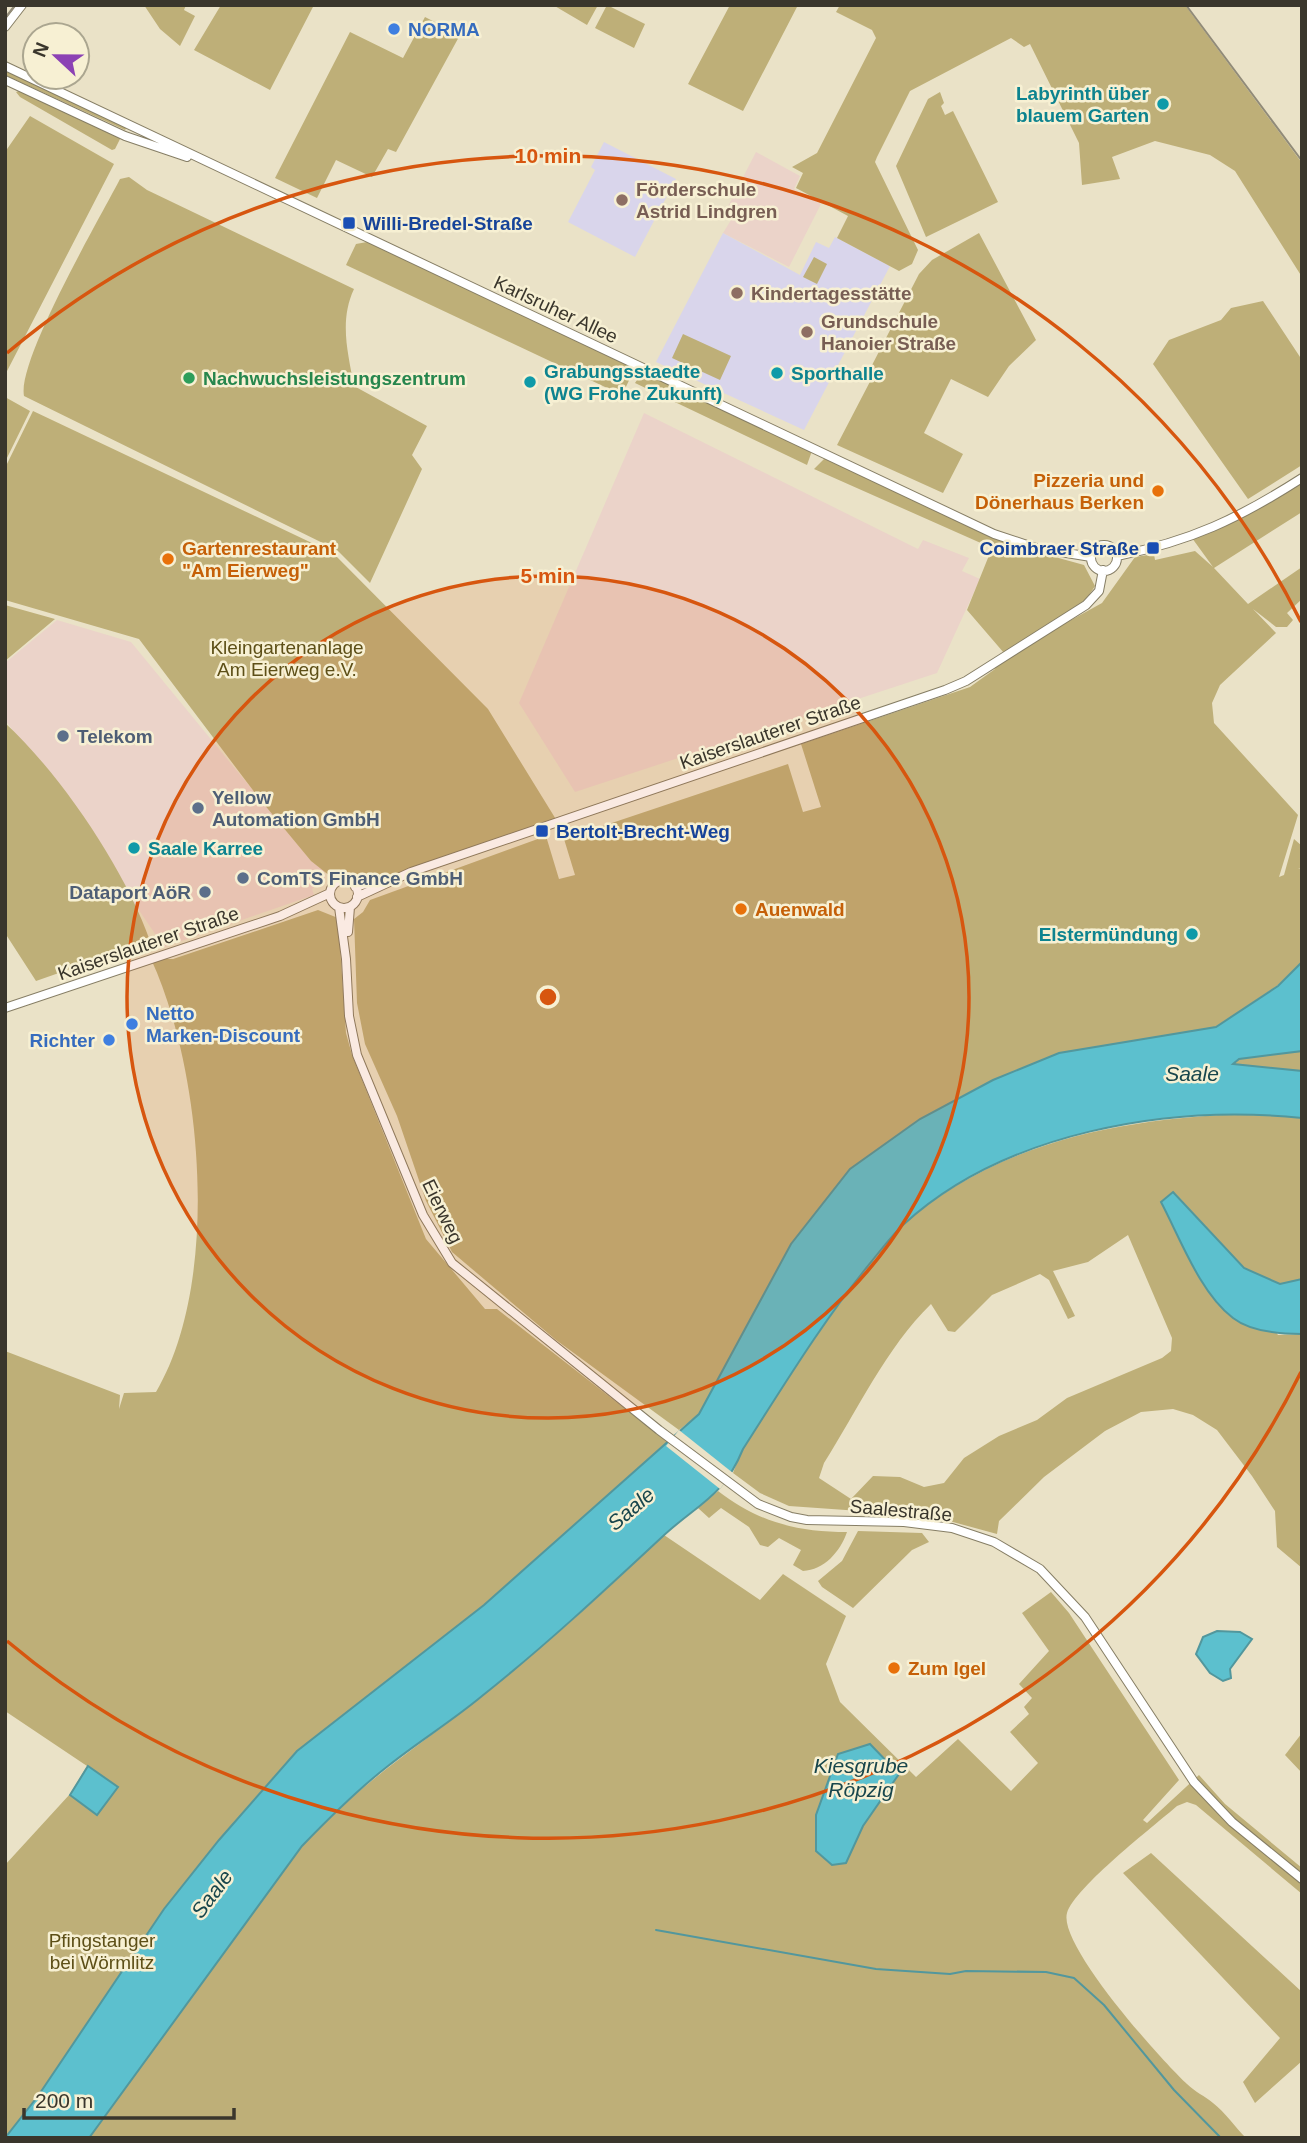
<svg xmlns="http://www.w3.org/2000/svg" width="1307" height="2143" viewBox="0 0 1307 2143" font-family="Arial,sans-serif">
	<rect width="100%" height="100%" fill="#eae2c7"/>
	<path fill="#ebd3c9" d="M756 152 800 176 794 189 821 204 789 267 723 233 731 220 723 216Z
		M644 413 918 549 923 540 969 558 962 571 980 579 937 673 575 792 519 703Z
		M57 620 131 642 311 861 324 870 325 878 312 889 314 895 164 947 132 900 104 850 5 720V663Z"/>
	<path fill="#d9d5eb" d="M604 142 676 179 635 257 568 222 595 170 591 167Z
		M723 233 800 275 816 242 829 248 835 237 890 266 804 430 656 362Z"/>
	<path fill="#beaf78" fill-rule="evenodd" d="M144 5H186L184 10 195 16 180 46 160 29Z
		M221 5H314L270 90 194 50Z
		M553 5H598L587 25Z
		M607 5 645 24 634 48 595 28Z
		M730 5H798L743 111 688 84Z
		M840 5H1185L1302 163V277L1235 171 1210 155 1155 141 1112 157 1120 179 1082 185 1079 143 1030 44 1024 47 1011 38 910 91 877 157 875 162 918 250 912 264 899 271 837 238 848 216 796 188 803 173 792 167 817 153 876 38 872 30 836 12Z
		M425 17 460 35 396 152 388 149 372 177 336 160 317 198 275 178 350 32 403 58Z
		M5 68 127 127 125 130 5 75Z
		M19 91 121 137 115 149 112 150 20 97 16 92Z
		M940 92 944 103 941 106 945 115 953 111 998 202 926 237 896 166 928 99Z
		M30 116 114 164 5 375V152Z
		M129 177 147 190 354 289C339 321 348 353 354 386L427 426 412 455 422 469 370 583 337 550 24 396C17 360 100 218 120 179Z
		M979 233 1036 340 1009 366 988 397 951 379 924 433 963 454 943 493 837 445 875 372 870 369 919 274 932 260Z
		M367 242 631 365 634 370 622 395 346 265 356 244Z
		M814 257 827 264 817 284 803 277Z
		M1263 301 1302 360V465L1248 499 1153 364 1169 340 1221 320 1231 308Z
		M683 334 731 356 720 380 672 358Z
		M645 368 813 448 807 465 635 383Z
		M5 397 30 411 5 462Z
		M33 411 333 553 488 709 557 821 411 872 364 885 362 879C351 871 342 869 330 876L311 861 258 797 139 639 5 600V468Z
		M827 456 1011 545 1084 565 1095 586C1078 616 1033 635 1004 653L967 610 992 548 814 469Z
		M1302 478V512L1214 568 1248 604 1302 567V599L1287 613 1293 620 1287 627H1276L1253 609 1276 633 1220 685 1212 703 1214 723 1298 815 1279 877 1284 875 1294 839 1302 846V867L1298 869 1302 868V962L1277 986 1216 1027 1059 1053 993 1080 920 1119 850 1169 791 1244 699 1414 679 1430 556 1340 452 1252 426 1201 397 1116 365 1044 357 1003 354 919 363 912 370 900 546 836 559 879 575 875 564 839 788 764 803 812 821 807 801 744 970 687 995 669 997 661 1102 603 1135 557 1154 554 1155 560 1195 551 1213 567 1192 538Z
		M5 605 55 619 5 661Z
		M5 723C60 773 126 871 150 941L36 981 5 933Z
		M318 910 338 918 346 1033 352 1055 426 1239 485 1309H497L669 1443 488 1602 301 1825 192 1995C234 1938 273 1872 324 1823 373 1775 428 1739 481 1697 545 1646 605 1592 664 1535L760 1600 783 1574 846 1616 826 1664 840 1702 916 1777 958 1739 1011 1791 1038 1763 1010 1732 1029 1714 1024 1707 1032 1698 1019 1684 1049 1651 1022 1613 1051 1592 1069 1613 1179 1780 1143 1820 1147 1823 1199 1775 1225 1804 1302 1868V1894L1196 1805 1187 1802 1177 1806C1154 1826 1075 1887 1067 1913 1058 1945 1162 2061 1187 2084 1195 2092 1205 2096 1213 2103 1225 2112 1235 2127 1246 2138H5V1865L70 1794 87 1766 5 1711V1351L120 1395 119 1409 124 1393 156 1392C221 1282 203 1072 151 959H173ZM838 1754 899 1775 863 1826 846 1863 816 1815Z
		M1302 1051V1071L1232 1064 1239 1059Z
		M1262 1113 1302 1118V1279L1280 1284 1244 1268 1174 1192 1278 1335 1302 1334V1568L1277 1547 1275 1511 1252 1476 1217 1430 1193 1415 1173 1409 1141 1412 1105 1431 1044 1477 999 1521 997 1534 931 1516 789 1506 760 1493 733 1473 742 1449C785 1385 824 1319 873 1261 883 1249 892 1234 904 1224 1003 1137 1134 1117 1262 1113ZM1128 1235 1172 1338 1171 1351 1162 1358 1067 1398 1037 1420 999 1436 964 1458 944 1483 924 1487 900 1477 873 1476 851 1499 819 1478 824 1463C857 1411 886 1348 931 1304L948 1331 955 1332 992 1295 1040 1274 1049 1280 1068 1319 1075 1316 1053 1271 1088 1262Z
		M718 1491C758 1522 797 1532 847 1532 840 1552 824 1570 803 1571L793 1565 801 1550 779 1538 768 1547 760 1545 749 1527 721 1508 709 1518 698 1508Z
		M858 1531 922 1533 929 1542 912 1550 853 1608 822 1587 818 1581 842 1561Z
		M1302 1733V1773L1285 1755Z
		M1151 1853 1302 1992V2061L1255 2103 1243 2082 1280 2038 1123 1873Z"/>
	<path fill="#5cc0ce" stroke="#52979d" stroke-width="2" d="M1302 962V1051L1239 1059 1233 1064 1302 1071V1118C1169 1104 1004 1132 903 1225 892 1235 882 1249 872 1261 824 1319 784 1385 743 1449 723 1498 697 1504 662 1537 603 1592 545 1646 482 1696 452 1721 418 1742 388 1766 357 1790 329 1818 302 1846L89 2138H5L38 2096 164 1909 219 1840 297 1751 484 1605 699 1414 791 1244 850 1169 920 1119 993 1080 1059 1053 1216 1027 1278 986Z
		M1173 1192 1244 1268 1280 1284 1302 1279V1334C1281 1334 1251 1332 1233 1318 1200 1293 1180 1238 1161 1202Z
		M1217 1631 1240 1632 1252 1639 1230 1669 1231 1678 1223 1681 1210 1673 1196 1654 1203 1637Z
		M870 1744 899 1774 863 1826 846 1863 832 1865 816 1851V1815L838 1754Z
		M88 1766 118 1787 97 1815 70 1795Z"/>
	<path fill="#eae2c7" d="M679 1430 733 1473 720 1489 666 1446Z"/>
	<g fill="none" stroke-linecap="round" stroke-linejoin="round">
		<path stroke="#52979d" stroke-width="2" d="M656 1930 876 1969 950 1974 966 1971 1046 1972 1074 1978 1104 2005 1174 2090 1221 2138"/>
		<defs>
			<path id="tertiary" d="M5 27 22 5
				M5 66 994 534 1036 548 1091 557
				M5 80 125 136 187 157
				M1091 558a13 13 0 1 1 26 0a13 13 0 1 1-26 0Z
				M1117 556C1191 541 1238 519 1302 478
				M330 894a14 14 0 1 1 28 0a14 14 0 1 1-28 0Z
				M355 887 381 880
				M357 897 411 872 945 690 966 681 1086 605 1099 591 1103 570
				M339 907 346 959 349 1016 357 1055 423 1215 452 1263 659 1430 758 1504 791 1517 807 1520 904 1522 952 1528 994 1542 1040 1569 1085 1617 1194 1782 1232 1822 1302 1879
				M348 932 350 907
				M5 1008 280 916 330 893"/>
		</defs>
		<use href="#tertiary" stroke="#867e65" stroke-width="10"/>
		<use href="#tertiary" stroke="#fff" stroke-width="8"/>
		<path stroke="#918b78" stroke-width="2" d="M1186 5 1302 161
			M5 18 15 5"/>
	</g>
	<circle cx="548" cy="997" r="421" fill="#d7560f" fill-opacity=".12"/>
	<g fill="none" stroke="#d7560f" stroke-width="3.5">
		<circle cx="548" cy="997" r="421"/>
		<path d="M1301 1372A841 841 0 0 1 7 1641M7 353A841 841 0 0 1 1301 622"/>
	</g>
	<g fill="#3f7fe0" stroke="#f7f0d3" stroke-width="2.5">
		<circle cx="394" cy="29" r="7"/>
		<circle cx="132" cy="1024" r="7"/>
		<circle cx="109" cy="1040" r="7"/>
	</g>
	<g fill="#0f9aa8" stroke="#f7f0d3" stroke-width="2.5">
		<circle cx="1163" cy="104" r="7"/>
		<circle cx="777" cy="373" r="7"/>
		<circle cx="530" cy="382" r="7"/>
		<circle cx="134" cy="848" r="7"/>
		<circle cx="1192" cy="934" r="7"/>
	</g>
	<g fill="#8d6e63" stroke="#f7f0d3" stroke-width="2.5">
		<circle cx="622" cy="200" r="7"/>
		<circle cx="737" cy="293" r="7"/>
		<circle cx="807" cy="332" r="7"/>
	</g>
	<g fill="#1a4fb4" stroke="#f7f0d3" stroke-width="2.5">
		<rect x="342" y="216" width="14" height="14" rx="3.5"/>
		<rect x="1146" y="541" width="14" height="14" rx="3.5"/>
		<rect x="535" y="824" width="14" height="14" rx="3.5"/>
	</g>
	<circle fill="#2e9e5b" stroke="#f7f0d3" stroke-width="2.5" cx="189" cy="378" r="7"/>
	<g fill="#e8710a" stroke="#f7f0d3" stroke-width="2.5">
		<circle cx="1158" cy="491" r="7"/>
		<circle cx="168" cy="559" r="7"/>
		<circle cx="741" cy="909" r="7"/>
		<circle cx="894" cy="1668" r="7"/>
	</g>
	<g fill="#5c6f8a" stroke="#f7f0d3" stroke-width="2.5">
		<circle cx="63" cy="736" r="7"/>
		<circle cx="198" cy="808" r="7"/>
		<circle cx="243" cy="878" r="7"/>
		<circle cx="205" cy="892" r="7"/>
	</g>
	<g text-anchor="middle" stroke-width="5" stroke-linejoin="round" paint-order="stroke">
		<g font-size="19" font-weight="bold" fill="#366cbe" stroke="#f7f0d3" text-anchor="start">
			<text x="408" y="36">NORMA</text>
			<text x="146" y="1020">Netto<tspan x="146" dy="22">Marken-Discount</tspan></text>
			<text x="95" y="1047" text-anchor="end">Richter</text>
		</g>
		<g font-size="19" font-weight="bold" fill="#0d838f" stroke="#f7f0d3" text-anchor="start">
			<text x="1149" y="100" text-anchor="end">Labyrinth über<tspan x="1149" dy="22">blauem Garten</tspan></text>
			<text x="544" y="378">Grabungsstaedte<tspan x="544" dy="22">(WG Frohe Zukunft)</tspan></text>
			<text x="791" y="380">Sporthalle</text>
			<text x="148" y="855">Saale Karree</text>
			<text x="1178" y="941" text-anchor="end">Elstermündung</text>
		</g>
		<g font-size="19" font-weight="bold" fill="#785e54" stroke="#f7f0d3" text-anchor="start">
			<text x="636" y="196">Förderschule<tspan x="636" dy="22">Astrid Lindgren</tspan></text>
			<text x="751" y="300">Kindertagesstätte</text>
			<text x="821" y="328">Grundschule<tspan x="821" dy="22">Hanoier Straße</tspan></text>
		</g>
		<g font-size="19" font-weight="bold" fill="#164399" stroke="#f7f0d3" text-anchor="start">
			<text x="363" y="230">Willi-Bredel-Straße</text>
			<text x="1139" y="555" text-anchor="end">Coimbraer Straße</text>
			<text x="556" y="838">Bertolt-Brecht-Weg</text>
		</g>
		<g font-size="19" fill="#3a362c" stroke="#f7f0d3">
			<text transform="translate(556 309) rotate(25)" y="7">Karlsruher Allee</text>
			<text transform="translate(770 732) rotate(-19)" y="7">Kaiserslauterer Straße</text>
			<text transform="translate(148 943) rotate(-19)" y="7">Kaiserslauterer Straße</text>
			<text transform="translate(443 1211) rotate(64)" y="7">Eierweg</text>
			<text transform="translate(901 1510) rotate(5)" y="7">Saalestraße</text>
		</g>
		<g font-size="19" font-weight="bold" fill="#27864d" stroke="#f7f0d3" text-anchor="start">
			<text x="203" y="385">Nachwuchsleistungszentrum</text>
		</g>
		<g font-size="19" font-weight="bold" fill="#c56008" stroke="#f7f0d3" text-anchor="start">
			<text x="1144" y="487" text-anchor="end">Pizzeria und<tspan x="1144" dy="22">Dönerhaus Berken</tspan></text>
			<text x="182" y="555">Gartenrestaurant<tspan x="182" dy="22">"Am Eierweg"</tspan></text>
			<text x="755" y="916">Auenwald</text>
			<text x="908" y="1675">Zum Igel</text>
		</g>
		<g font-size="19" fill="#5d4f17" stroke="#f7f0d3">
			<text x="287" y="654">Kleingartenanlage<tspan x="287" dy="22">Am Eierweg e.V.</tspan></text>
			<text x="102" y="1947">Pfingstanger<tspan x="102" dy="22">bei Wörmlitz</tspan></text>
		</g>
		<g font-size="19" font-weight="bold" fill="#4e5e75" stroke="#f7f0d3" text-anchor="start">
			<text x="77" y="743">Telekom</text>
			<text x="212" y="804">Yellow<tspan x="212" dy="22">Automation GmbH</tspan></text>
			<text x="257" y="885">ComTS Finance GmbH</text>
			<text x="191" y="899" text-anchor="end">Dataport AöR</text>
		</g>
		<g font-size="21" font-style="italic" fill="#18464c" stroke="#f7f0d3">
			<text x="1192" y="1081">Saale</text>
			<text transform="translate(631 1509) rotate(-40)" y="7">Saale</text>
			<text x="861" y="1773">Kiesgrube<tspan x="861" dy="24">Röpzig</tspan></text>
			<text transform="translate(212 1894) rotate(-53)" y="7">Saale</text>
		</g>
	</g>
	<circle cx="548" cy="997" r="10" fill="#d7560f" stroke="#f7f0d3" stroke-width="3.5"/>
	<g font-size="21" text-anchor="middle" font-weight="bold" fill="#d7560f" stroke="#f7f0d3" stroke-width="5" stroke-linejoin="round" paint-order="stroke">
		<text x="548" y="163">10 min</text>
		<text x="548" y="583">5 min</text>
	</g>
	<rect width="1307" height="2143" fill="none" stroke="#3a362c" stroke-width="14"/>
	<g transform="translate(56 56) rotate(292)"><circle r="33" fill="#f7f0d3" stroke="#aba690" stroke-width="2"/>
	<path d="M0-5L12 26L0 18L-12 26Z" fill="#8c42b4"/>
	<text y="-10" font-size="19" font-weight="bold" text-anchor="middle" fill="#3a362c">N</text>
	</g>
	<path d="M24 2108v10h210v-10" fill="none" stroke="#3a362c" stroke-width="3.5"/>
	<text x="35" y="2108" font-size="21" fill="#3a362c" stroke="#f7f0d3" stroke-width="5" paint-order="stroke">200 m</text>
</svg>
